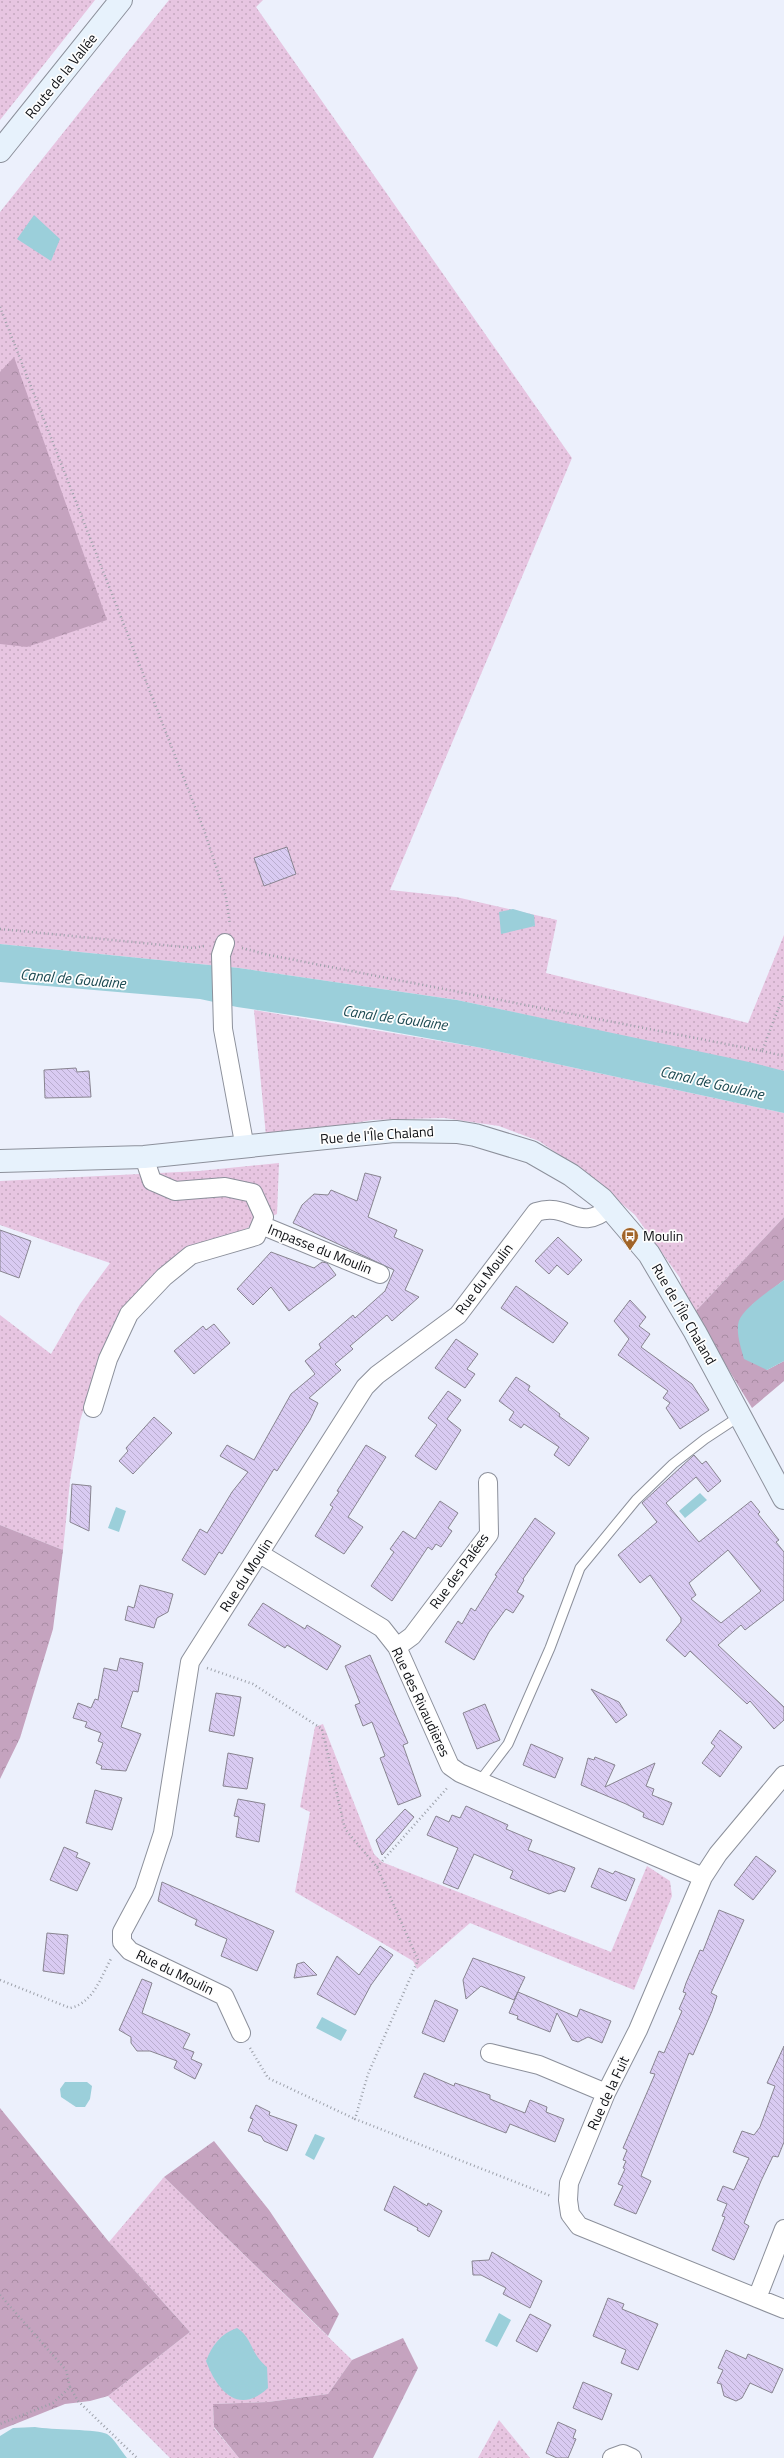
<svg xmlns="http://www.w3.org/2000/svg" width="784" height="2458" viewBox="0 0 784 2458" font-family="'Titillium Web',sans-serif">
	<defs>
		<pattern id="grass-dots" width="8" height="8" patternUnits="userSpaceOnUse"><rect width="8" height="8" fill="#e7c5e1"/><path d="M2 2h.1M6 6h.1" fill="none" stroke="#c5a8c0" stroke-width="1.8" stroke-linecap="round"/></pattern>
		<pattern id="forest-crowns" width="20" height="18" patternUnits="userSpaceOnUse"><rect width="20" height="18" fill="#c5a3bf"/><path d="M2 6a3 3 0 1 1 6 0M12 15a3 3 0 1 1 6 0" fill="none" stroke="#a88ba3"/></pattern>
		<pattern id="building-back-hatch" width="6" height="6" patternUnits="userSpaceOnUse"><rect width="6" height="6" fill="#d9cbf2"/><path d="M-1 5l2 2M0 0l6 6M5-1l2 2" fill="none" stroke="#b9adce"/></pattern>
	</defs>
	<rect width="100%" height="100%" fill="#ecf0fc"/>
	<path fill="url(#grass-dots)" d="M0 0H95L0 120Z
		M169 0H263L256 7 572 458 390 890 456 897 557 920 546 973 748 1023 784 935V1071L457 1000 239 968 0 944V212Z
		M254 1010 482 1048 784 1113V1217L694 1313 684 1298 680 1278 635 1215 584 1172 539 1141 499 1126 444 1118 372 1120 297 1133 266 1136Z
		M279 1163 277 1214 243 1230 188 1249 139 1292 114 1323 97 1365 80 1421 70 1481 63 1550 0 1525V1315L51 1354 80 1304 110 1263 0 1225V1181L199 1171Z
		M323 1724 374 1854 382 1862 611 1952 647 1866 670 1881 672 1896 634 1990 470 1923 417 1969 413 1961 295 1892 310 1812 300 1807 315 1727Z
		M164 2177 352 2360 328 2394 268 2402 213 2404 214 2428 239 2458H170L108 2396 190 2332 109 2242Z
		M499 2420 530 2458H478Z"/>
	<path fill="url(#forest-crowns)" d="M14 357 107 620 27 647 0 644V372Z
		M784 1217V1280L752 1305 767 1370 784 1361V1381L752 1408 694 1313Z
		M0 1525 63 1550 53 1629 20 1738 0 1779Z
		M0 2108 109 2242 190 2332 108 2396 90 2401 65 2404 0 2430Z
		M214 2141 269 2210 339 2314 328 2336 164 2177Z
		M403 2338 418 2368 373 2458H239L214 2427 213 2404 268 2402 328 2394 352 2360Z"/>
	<path fill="#9bcfda" d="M34 215 60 239 51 261 17 239Z
		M513 909 534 915 535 926 501 934 499 912Z
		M0 944 239 968 457 1000 749 1062 784 1071V1113L482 1048 338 1022 237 1007 200 999 0 982Z
		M784 1280V1361L767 1370 744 1359C741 1348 737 1337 738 1325 739 1310 772 1289 784 1280Z
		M700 1493 707 1500 685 1518 679 1511Z
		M116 1507 126 1511 119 1532 108 1528Z
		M322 2017 347 2030 341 2041 316 2028Z
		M65 2082H87L92 2086 90 2099 85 2107H76L61 2097 60 2089Z
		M315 2134 325 2138 314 2160 305 2155Z
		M499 2313 511 2320 497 2347 485 2341Z
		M237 2328C253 2338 250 2354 267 2367L268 2388C238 2416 217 2390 206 2361 212 2346 220 2334 237 2328Z
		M35 2427C50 2430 99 2429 107 2434 114 2438 121 2451 127 2458H0V2436L13 2428Z"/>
	<path fill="url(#building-back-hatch)" stroke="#888490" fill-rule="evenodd" d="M287 847 296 874 264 886 254 858Z
		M76 1068 77 1072 89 1071 91 1097 45 1098 44 1070Z
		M365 1173 381 1177 368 1217 397 1230 394 1237 423 1250 405 1290 419 1297 392 1321 387 1315 350 1346 353 1349 335 1364 341 1370 309 1398 318 1403 310 1420 277 1471 274 1469 222 1554 219 1552 205 1575 182 1560 200 1529 207 1533 232 1492 248 1472 220 1456 227 1445 254 1460 291 1394 315 1374 305 1361 321 1348 319 1344 353 1315 355 1318 385 1291 394 1270 293 1223 302 1205 314 1194 328 1195 331 1190 357 1201Z
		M0 1230 31 1241 19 1278 0 1271Z
		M558 1237 582 1260 568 1275 557 1265 549 1274 535 1261Z
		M271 1252 314 1268 322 1262 327 1263 336 1275 289 1311 271 1287 253 1305 237 1289Z
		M516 1286 568 1323 553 1343 501 1308Z
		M630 1300 646 1317 639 1326 650 1334 641 1347 692 1384 709 1410 680 1429 666 1408 670 1403 663 1398 668 1391 618 1355 629 1339 614 1321Z
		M214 1324 230 1343 194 1374 174 1351 203 1326 206 1330Z
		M456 1339 478 1354 467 1369 475 1374 465 1388 435 1368Z
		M516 1377 530 1386 528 1390 560 1414 559 1416 589 1438 569 1466 554 1455 559 1447 524 1424 521 1428 509 1420 514 1412 499 1401Z
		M448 1391 461 1400 447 1419 461 1430 436 1470 415 1456 437 1425 428 1418Z
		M154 1417 172 1433 133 1474 119 1461 128 1451 126 1448Z
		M366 1445 386 1457 348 1517 363 1527 344 1554 315 1536 333 1507 330 1505 339 1492 337 1491Z
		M694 1455 702 1464 706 1461 721 1481 708 1492 696 1477 666 1503 699 1542 751 1501 760 1512 758 1514 779 1540 776 1542 784 1552V1600L745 1630 741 1625 718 1645 784 1707V1720L774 1729 750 1701 747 1704 690 1651 685 1657 666 1640 681 1622V1618L650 1575 640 1583 618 1555 657 1522 642 1503ZM728 1550 761 1591 721 1623 691 1599 696 1595 689 1583Z
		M72 1484 91 1486 89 1531 70 1522Z
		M440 1501 458 1513 448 1528 452 1531 441 1547 436 1544 432 1550 428 1547 392 1601 371 1586 394 1552 390 1549 403 1531 415 1539Z
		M535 1518 555 1533 523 1579 524 1580 517 1592 524 1596 513 1613 506 1609 489 1632 474 1660 445 1642 458 1621 462 1624 471 1608 475 1611 497 1576 495 1575Z
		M140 1585 173 1594 168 1612 157 1618 154 1628 125 1620 128 1606 134 1608Z
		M263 1603 305 1629 307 1625 341 1646 327 1670 287 1645 285 1648 248 1625Z
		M370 1655 408 1743 403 1745 421 1796 398 1805 380 1758 385 1756 372 1722 363 1726 355 1705 360 1703 345 1666Z
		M120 1658 143 1663 138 1692 133 1691 121 1727 141 1734 126 1771 101 1769 102 1766 96 1763 103 1743 98 1741 101 1733 85 1727 87 1722 73 1718 78 1703 91 1708 95 1699 98 1700 104 1668 117 1671Z
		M591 1689 619 1702 627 1715 616 1723Z
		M216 1693 241 1697 234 1736 209 1731Z
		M485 1704 500 1740 477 1749 463 1713Z
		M720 1730 742 1747 720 1777 702 1763 715 1746 711 1743Z
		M531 1744 563 1758 555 1778 523 1765Z
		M228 1753 253 1758 247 1789 223 1786Z
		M595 1757 615 1765 605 1787 655 1763 646 1786 654 1789 652 1795 672 1803 663 1825 643 1817 644 1813 626 1804 581 1785 588 1758 594 1760Z
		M95 1790 122 1798 112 1830 86 1823Z
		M238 1799 265 1804 259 1842 236 1837 239 1817 234 1816Z
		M466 1806 508 1825 506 1829 532 1840 528 1850 575 1868 565 1892 560 1890 549 1894 510 1878 513 1871 474 1854 458 1889 443 1883 458 1848 427 1835 436 1816 449 1822 452 1815 460 1818Z
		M405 1809 414 1817 382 1855 376 1840Z
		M64 1847 78 1853 76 1857 90 1863 77 1891 50 1880Z
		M756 1856 776 1871 753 1900 734 1885Z
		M599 1868 613 1874 615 1871 635 1879 626 1901 591 1887Z
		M162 1882 274 1931 257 1971 221 1956 227 1939 195 1925 197 1920 158 1901Z
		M719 1910 744 1920 711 1993 717 1996 712 2011 693 2055 689 2053 641 2176 651 2181 636 2214 614 2205 623 2186 618 2184 625 2169 623 2168 626 2161 623 2160 627 2150 623 2148 655 2074 650 2073 659 2051 664 2053 682 2011 679 2009 686 1993 683 1992 686 1983 700 1950 703 1951Z
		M47 1933 68 1935 64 1974 43 1971Z
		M380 1946 393 1955 371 1985 355 2015 317 1994 337 1956 359 1975Z
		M473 1958 525 1977 514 2000 481 1986 466 1999 463 1980Z
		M304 1962 317 1975 294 1978 297 1964Z
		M142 1979 152 1983 142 2013 190 2034 183 2048 194 2052 191 2059 202 2064 195 2079 174 2068 177 2061 150 2051H137L131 2043V2037L119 2030Z
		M518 1992 577 2017 580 2009 611 2021 602 2043 588 2037 578 2042 572 2040 557 2013 550 2032 517 2019 518 2016 509 2013Z
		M435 2000 458 2010 444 2042 422 2033Z
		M784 2046V2142L778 2157 773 2156 761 2181 744 2223 749 2226 734 2260 712 2250 725 2217 722 2216 727 2204 717 2200 723 2186 734 2190 749 2158 733 2152 742 2131 754 2135 760 2127 775 2086 767 2083Z
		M424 2073 454 2086 455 2083 490 2095V2099L525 2113 530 2100 547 2107 546 2112 564 2119 555 2142 510 2124 506 2133 414 2097Z
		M256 2105 270 2112 269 2115 297 2125 287 2151 264 2141 261 2136 248 2131 253 2119 250 2118Z
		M394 2186 427 2206 428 2203 442 2211 429 2237 417 2230 418 2228 384 2210Z
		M492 2252 542 2281 530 2308 503 2294 506 2288 481 2275H473L472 2261 489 2260Z
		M608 2298 624 2304 622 2309 658 2324 638 2370 621 2363 626 2350 593 2336Z
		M530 2314 551 2325 537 2352 516 2341Z
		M726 2350 746 2359 748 2354 783 2369 772 2393 750 2383 742 2398 736 2401 724 2396 721 2384 717 2383 723 2370 718 2368Z
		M583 2382 612 2394 602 2420 573 2408Z
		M558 2422 576 2430 573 2438 576 2439 568 2458H557L546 2453Z"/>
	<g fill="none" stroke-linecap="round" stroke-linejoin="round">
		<defs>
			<path id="lane" d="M479 1782 508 1744 550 1648 580 1568 636 1500 673 1464 705 1439 740 1416"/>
			<path id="street" d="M225 943 221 955 223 1029 245 1148
				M261 1225 380 1274
				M93 1408 108 1359 129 1314 164 1277 191 1255 256 1236 264 1217 253 1193 225 1187 175 1191 152 1181 144 1157
				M260 1554 382 1628 397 1647 450 1766 460 1773 703 1877
				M397 1647 412 1636 489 1534 488 1482
				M784 1775 718 1854 703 1877 638 2030 606 2093 569 2183 568 2200 570 2214 579 2226 784 2309
				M241 2033 224 1996 130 1951 122 1942V1932L144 1891 163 1833 190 1662 365 1387 377 1375 458 1315 536 1212C570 1201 578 1235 610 1207
				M490 2053 539 2065 606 2093
				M757 2298 784 2229
				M612 2458 623 2454 632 2458"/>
			<path id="secondary" d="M0 151 121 0
				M0 1161 144 1157 394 1131 457 1132 475 1135 531 1152 571 1175 602 1199 649 1254 695 1332 784 1498"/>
		</defs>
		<use href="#lane" stroke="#8c909b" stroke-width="11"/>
		<use href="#street" stroke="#8c909b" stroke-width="20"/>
		<use href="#secondary" stroke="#8c909b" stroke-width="24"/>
		<path stroke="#9ca0a9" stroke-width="2.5" stroke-dasharray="1 3" stroke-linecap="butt" d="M0 307 204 830 226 897 230 925
			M0 929 194 948 204 946
			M242 948 269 955 762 1051 784 994
			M762 1051 784 1056
			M207 1668 253 1684 322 1729 345 1829 377 1867 418 1960 368 2074 355 2119 551 2196
			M377 1867 448 1787
			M0 1980 70 2008C94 2003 101 1976 112 1957
			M250 2048 268 2078 355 2119
			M0 2295 66 2370 70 2387 53 2403 0 2424
			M70 2387 78 2401 137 2458"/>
		<use href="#lane" stroke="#fff" stroke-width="9"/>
		<use href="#street" stroke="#fff" stroke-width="18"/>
		<use href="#secondary" stroke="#e7f2fc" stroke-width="22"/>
	</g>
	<defs>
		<symbol id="bus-pin" viewBox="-11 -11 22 30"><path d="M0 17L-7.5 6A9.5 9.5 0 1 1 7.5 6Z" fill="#a16428" stroke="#fdfdfd"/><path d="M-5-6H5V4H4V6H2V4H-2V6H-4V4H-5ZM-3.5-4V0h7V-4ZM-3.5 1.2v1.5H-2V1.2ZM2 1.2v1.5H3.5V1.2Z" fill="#fff"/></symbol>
	</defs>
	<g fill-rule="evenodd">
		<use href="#bus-pin" x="620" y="1226" width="20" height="27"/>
	</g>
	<g text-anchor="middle" stroke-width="3.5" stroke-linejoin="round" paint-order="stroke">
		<g font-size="14" fill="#0c0e12" stroke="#fdfdfd">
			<text transform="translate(61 76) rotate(-51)" y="5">Route de la Vallée</text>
			<text transform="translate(377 1135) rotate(-4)" y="5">Rue de l'Île Chaland</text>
			<text transform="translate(320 1249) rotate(22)" y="5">Impasse du Moulin</text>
			<text transform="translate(484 1279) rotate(-53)" y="5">Rue du Moulin</text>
			<text transform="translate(684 1314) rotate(60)" y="5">Rue de l'Île Chaland</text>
			<text transform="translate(459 1571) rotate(-54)" y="5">Rue des Palées</text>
			<text transform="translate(246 1575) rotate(-57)" y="5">Rue du Moulin</text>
			<text transform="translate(421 1702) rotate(65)" y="5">Rue des Rivaudières</text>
			<text transform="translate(175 1972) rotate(26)" y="5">Rue du Moulin</text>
			<text transform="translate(608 2093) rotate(-65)" y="5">Rue de la Fuit</text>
		</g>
		<g font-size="14" fill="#0c0e12" stroke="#fdfdfd" text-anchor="start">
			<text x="643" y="1241">Moulin</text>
		</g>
		<g font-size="15" font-style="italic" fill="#1a4850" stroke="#fdfdfd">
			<text transform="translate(73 979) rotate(5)" y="5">Canal de Goulaine</text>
			<text transform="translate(395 1018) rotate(8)" y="5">Canal de Goulaine</text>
			<text transform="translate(712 1083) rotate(13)" y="5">Canal de Goulaine</text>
		</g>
	</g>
</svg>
